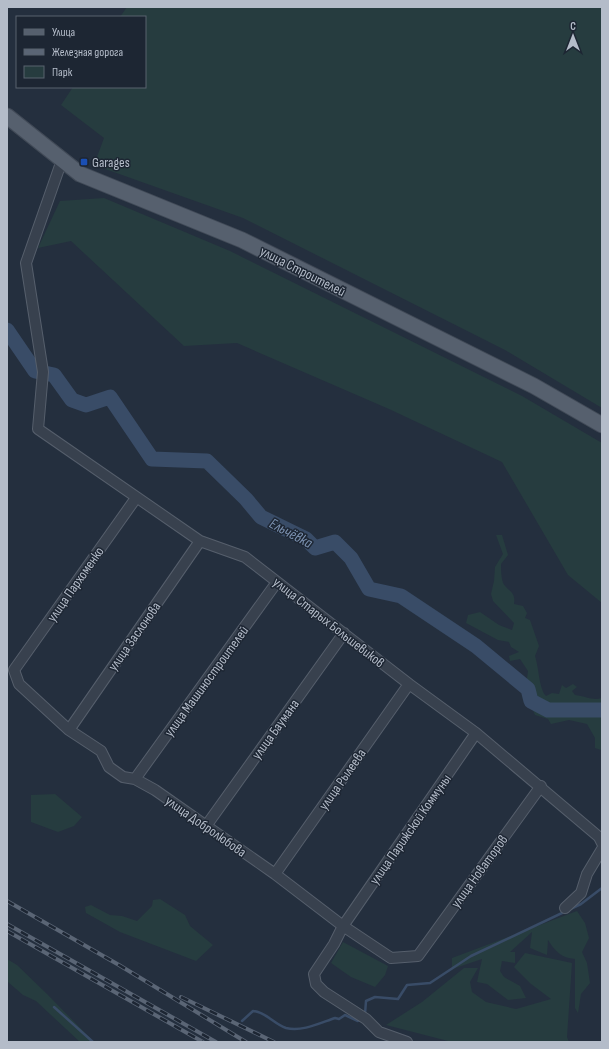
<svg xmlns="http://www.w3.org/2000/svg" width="609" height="1049" viewBox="0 0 609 1049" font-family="'Sofia Sans Condensed',sans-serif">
	<rect width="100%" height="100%" fill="#242f3e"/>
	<path fill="#263c3f" d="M127 7H602V408L505 350 243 218 94 165 104 138 61 105 73 87H145V17H120Z
		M104 198 230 251 522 396 602 443V603L568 575 502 462 389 409 237 343 184 346 71 241 38 248 60 201Z
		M496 535H502L508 555 501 564C501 570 501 577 503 583 508 592 516 591 514 604L523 606 527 613 525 618 530 620 539 646 535 656C539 668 539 689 546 696L552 693 559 694 562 685 566 688 573 684 577 687 572 691 575 695C585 696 593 701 602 698L601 750 595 748V738L587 724 569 720 551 724 548 719 535 715 525 693 528 671 520 659 510 661 509 656 519 652 511 647 509 642 498 640 466 623 468 615 480 612 499 625 512 630 514 623 493 601 491 594 494 581 495 567 503 554Z
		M55 794 82 817 74 826 58 832 31 822V795Z
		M160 899 185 915 190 926 213 945 196 961 120 932 86 913 85 907 91 905 110 915 122 916 137 921 152 906 153 900Z
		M577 911 585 923 589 938 582 952 587 963 590 983 581 994 578 1013 575 1008V959C561 958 555 951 548 940L547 955 530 948 532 932 510 952H515V963L502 961 500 971 504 977 520 986 526 998 508 1000 487 984 477 982 482 959 452 969V958Z
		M343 942 388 966 385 975 375 987 351 977 331 963Z
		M525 953 572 963 567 1037 569 1042 448 1041 386 1025 422 1002 464 968H478L470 982 472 992 486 1002 516 1009 551 999 531 984 514 967Z
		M7 959 17 965 47 994 94 1042H80L36 1001 23 995 8 982Z"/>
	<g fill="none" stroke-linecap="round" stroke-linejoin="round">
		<path stroke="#394c67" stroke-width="2.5" d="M54 1007 93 1042
			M365 1014 366 1001 375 997 398 999 407 985 430 983 471 956 581 904 602 888
			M242 1021 253 1011C266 1012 274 1024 286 1028 302 1032 320 1023 335 1018L339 1019 345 1015 358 1021 360 1020"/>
		<path stroke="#394c67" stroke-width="15" d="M7 330 35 371 54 375 72 400 86 405 110 397 152 459 207 461 246 499 261 517 306 539 315 548 335 542 351 558 369 589 401 596 476 646 528 689 531 701 548 710H602"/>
		<defs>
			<path id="minor" d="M62 160 26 263 43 372 38 429 200 541 245 557 409 684 476 733 599 837 602 843
				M136 498 14 670 19 684 69 730 101 751 109 767 123 777 135 779 155 790 275 874 343 926 391 958 418 956 541 786
				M69 730 200 541
				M135 779 277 582
				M206 826 344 633
				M275 874 409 684
				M565 908 581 893 587 874 602 849
				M407 1042 379 1032 366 1019 324 992 316 984 314 974 334 944 343 926 476 733"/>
			<path id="primary" d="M7 116 80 174 242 240 534 386 602 425"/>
		</defs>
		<use href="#minor" stroke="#565f6c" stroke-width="12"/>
		<use href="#primary" stroke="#414a57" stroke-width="17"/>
		<use href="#minor" stroke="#38414e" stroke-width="10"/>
		<use href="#primary" stroke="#56606e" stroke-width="15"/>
		<defs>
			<path id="rail" d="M7 901 119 965 246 1042
				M7 924 216 1042
				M7 931 203 1042
				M181 997 274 1042"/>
		</defs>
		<use href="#rail" stroke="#5a6575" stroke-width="4"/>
		<use href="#rail" stroke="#1d2633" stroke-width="2.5" stroke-dasharray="8" stroke-linecap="butt"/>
	</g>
	<rect fill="#1a4fb4" stroke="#1d2633" stroke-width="1.5" x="80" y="158" width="8" height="8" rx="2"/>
	<g text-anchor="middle" stroke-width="3" stroke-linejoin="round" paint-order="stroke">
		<g font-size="14" fill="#b4bcc9" stroke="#1d2633" text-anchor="start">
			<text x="92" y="167">Garages</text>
		</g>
		<g font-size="14" fill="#b4bcc9" stroke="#1d2633">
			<text transform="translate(303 271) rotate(27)" y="5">улица Строителей</text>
			<text transform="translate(75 584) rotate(-55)" y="5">улица Пархоменко</text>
			<text transform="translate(329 622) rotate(38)" y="5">улица Старых Большевиков</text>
			<text transform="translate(134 636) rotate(-55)" y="5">улица Заслонова</text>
			<text transform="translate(206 681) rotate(-54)" y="5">улица Машиностроителей</text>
			<text transform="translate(275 729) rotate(-54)" y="5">улица Баумана</text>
			<text transform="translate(342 779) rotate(-55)" y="5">улица Рылеева</text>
			<text transform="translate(206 826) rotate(35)" y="5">улица Добролюбова</text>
			<text transform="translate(410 829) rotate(-55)" y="5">улица Парижской Коммуны</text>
			<text transform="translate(479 871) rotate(-54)" y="5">улица Новаторов</text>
		</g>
		<g font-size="15" font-style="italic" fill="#7c92b1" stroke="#1d2633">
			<text transform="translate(291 533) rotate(28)" y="5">Ельчёвка</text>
		</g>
	</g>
	<rect width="609" height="1049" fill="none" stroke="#b4bcc9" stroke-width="16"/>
	<rect x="16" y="16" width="130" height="72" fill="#1d2633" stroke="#59626f"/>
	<rect x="24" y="29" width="20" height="6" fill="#56606e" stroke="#59626f"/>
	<text x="52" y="36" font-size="12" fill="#b4bcc9">Улица</text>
	<rect x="24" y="49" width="20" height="6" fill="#5a6575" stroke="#59626f"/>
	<text x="52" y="56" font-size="12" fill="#b4bcc9">Железная дорога</text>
	<rect x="24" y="66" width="20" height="12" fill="#263c3f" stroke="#59626f"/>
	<text x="52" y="76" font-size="12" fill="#b4bcc9">Парк</text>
	<g transform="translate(573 36)" stroke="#1d2633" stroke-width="3" paint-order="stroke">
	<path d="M0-3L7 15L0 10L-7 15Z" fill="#b4bcc9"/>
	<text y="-6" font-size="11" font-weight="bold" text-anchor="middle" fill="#b4bcc9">С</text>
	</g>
</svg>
